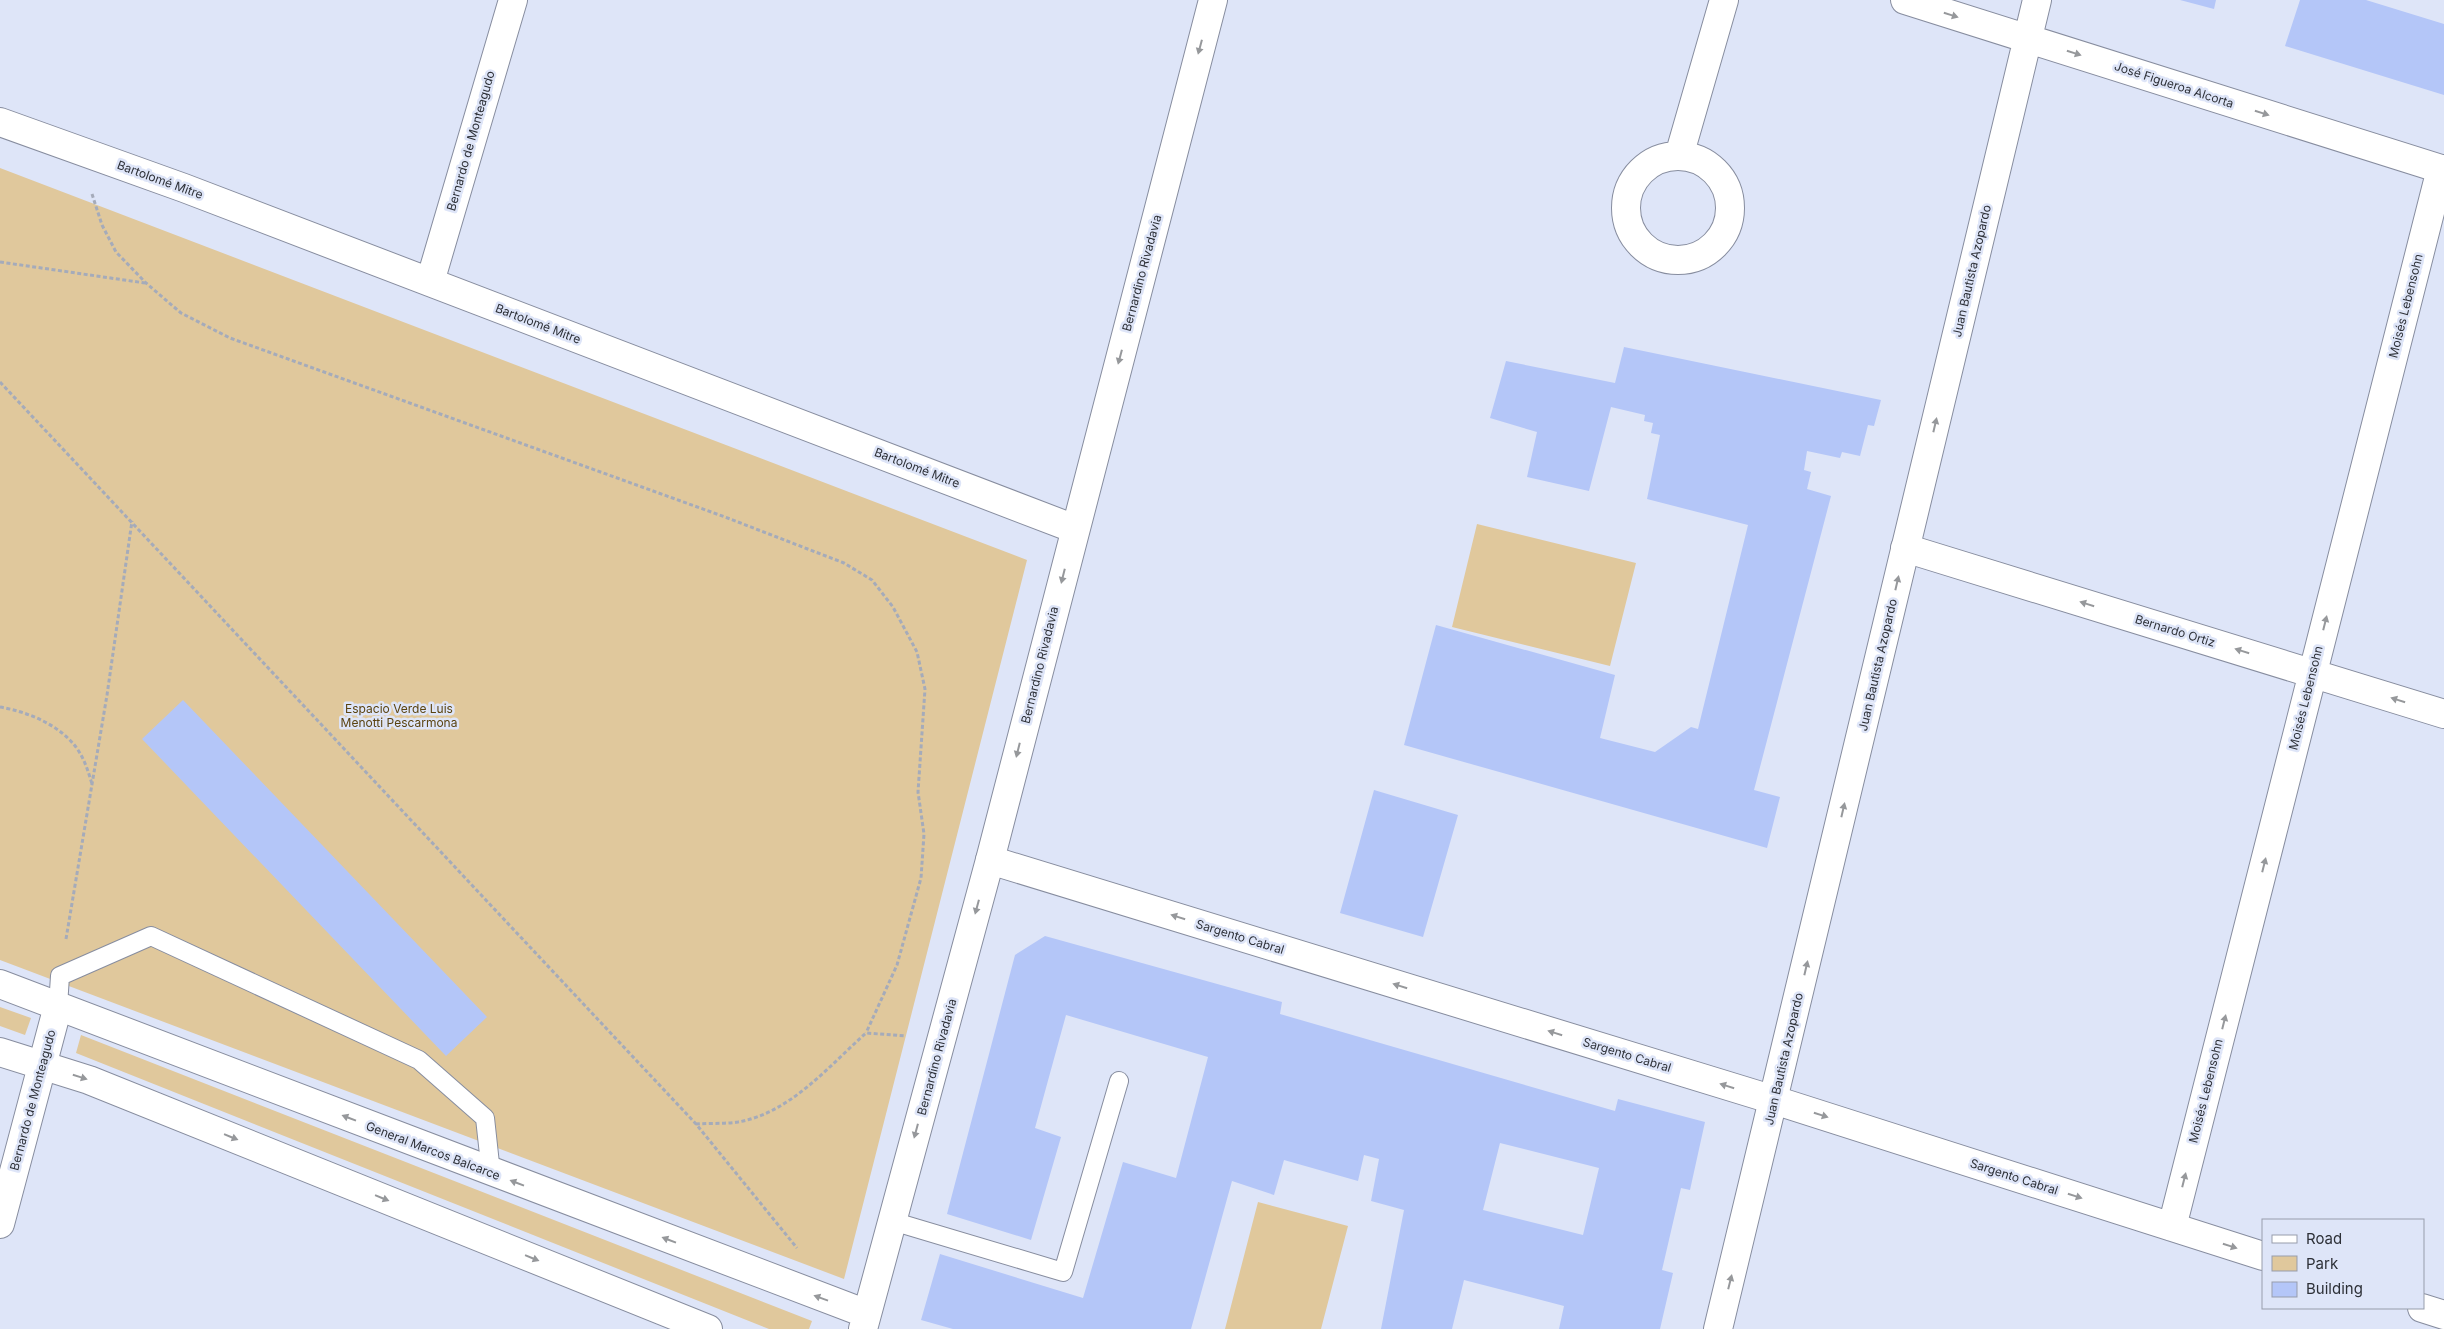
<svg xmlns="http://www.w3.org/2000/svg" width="2444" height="1329" viewBox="0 0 2444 1329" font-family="Inter,sans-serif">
	<rect width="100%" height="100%" fill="#dee5f8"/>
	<path fill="#e0c89c" d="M0 168 1027 560 844 1279 0 960Z
		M1477 524 1636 563 1610 666 1452 627Z
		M0 1007 31 1018 25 1035 0 1026Z
		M81 1035 812 1321 809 1329H769L76 1053Z
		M1258 1202 1348 1226 1321 1329H1225Z"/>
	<path fill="#b4c6f8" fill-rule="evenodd" d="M2180 0H2216L2214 9Z
		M2300 0H2366L2444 24V95L2285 46Z
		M1624 347 1881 400 1874 426 1868 425 1860 456 1842 452 1840 458 1807 451 1804 470 1811 472 1807 489 1831 496 1754 790 1780 797 1767 848 1404 745 1436 625 1615 675 1600 738 1655 752 1691 727 1698 729 1748 525 1647 499 1660 435 1651 433 1653 423 1644 421 1645 415 1611 407 1589 491 1527 477 1537 432 1490 418 1506 361 1615 383Z
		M183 700 487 1017 446 1056 142 739Z
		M1374 790 1458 815 1423 937 1340 913Z
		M1045 936 1282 1002 1280 1014 1615 1111 1618 1099 1705 1122 1690 1190 1681 1188 1662 1270 1673 1273 1660 1329H1559L1564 1306 1464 1280 1452 1329H1381L1404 1210 1371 1201 1379 1159 1364 1155 1358 1181 1284 1160 1274 1195 1232 1181 1191 1329H953L921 1320 940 1254 1083 1298 1123 1162 1176 1178 1208 1057 1066 1015 1035 1128 1061 1137 1031 1240 947 1214 1015 955ZM1500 1143 1599 1168 1583 1235 1483 1210Z"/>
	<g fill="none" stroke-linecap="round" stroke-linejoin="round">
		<defs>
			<path id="service" d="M58 1006 60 976 151 936 419 1060 485 1118 491 1173
				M892 1221 1063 1272 1119 1081"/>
			<path id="minor" d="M0 122 184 188 1075 529
				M1679 156 1724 0
				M1626 208a52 52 0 1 1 104 0a52 52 0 1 1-104 0Z
				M430 282 513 0
				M1905 548 2444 714
				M990 860 1774 1100 2263 1256
				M0 1224 58 1006
				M2172 1227 2441 169
				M2422 1308 2444 1315"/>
			<path id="tertiary" d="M1905 0 2444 170
				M1718 1329 2037 0"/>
			<path id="secondary" d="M0 984 867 1314
				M0 1052 89 1080 708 1329
				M863 1329 990 860 1213 0"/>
		</defs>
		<use href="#service" stroke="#878d9f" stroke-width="20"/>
		<use href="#minor" stroke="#878d9f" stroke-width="30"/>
		<use href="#tertiary" stroke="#878d9f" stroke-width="30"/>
		<use href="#secondary" stroke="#878d9f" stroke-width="30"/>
		<path stroke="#a5abba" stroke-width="3" stroke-dasharray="4 2.5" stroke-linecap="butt" d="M92 194 102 225 116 252 146 283 181 313 230 338 725 517 844 563 872 580 893 607 917 652 925 689 918 792 924 834 921 878 897 965 866 1033
			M0 262 145 283
			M0 382 696 1124 797 1248
			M0 707C29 712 66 727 81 755 86 764 89 774 92 784
			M66 939 107 695 132 521
			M696 1124C709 1123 724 1124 738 1122 790 1113 828 1067 866 1033L906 1036"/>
		<use href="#service" stroke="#fff" stroke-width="18"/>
		<use href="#minor" stroke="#fff" stroke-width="28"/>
		<use href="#tertiary" stroke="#fff" stroke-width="28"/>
		<use href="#secondary" stroke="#fff" stroke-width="28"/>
	</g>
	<defs><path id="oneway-solid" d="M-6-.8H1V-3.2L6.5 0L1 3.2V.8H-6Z" transform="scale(1.25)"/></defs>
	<g fill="#96989b">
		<use href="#oneway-solid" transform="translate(1951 15) rotate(17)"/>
		<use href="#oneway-solid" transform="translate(1200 47) rotate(105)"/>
		<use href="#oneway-solid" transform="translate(2074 53) rotate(18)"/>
		<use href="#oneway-solid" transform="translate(2262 113) rotate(18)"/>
		<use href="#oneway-solid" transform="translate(1120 357) rotate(105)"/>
		<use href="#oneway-solid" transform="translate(1935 425) rotate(-77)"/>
		<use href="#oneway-solid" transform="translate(1063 576) rotate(104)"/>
		<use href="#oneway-solid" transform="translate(1897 583) rotate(-77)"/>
		<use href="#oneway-solid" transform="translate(2087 604) rotate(-163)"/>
		<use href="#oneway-solid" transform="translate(2325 623) rotate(-76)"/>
		<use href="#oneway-solid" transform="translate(2242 651) rotate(-163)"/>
		<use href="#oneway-solid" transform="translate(2398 700) rotate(-162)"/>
		<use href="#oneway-solid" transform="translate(1018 750) rotate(104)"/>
		<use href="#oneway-solid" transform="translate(1843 810) rotate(-77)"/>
		<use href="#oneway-solid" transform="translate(2264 865) rotate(-76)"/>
		<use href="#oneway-solid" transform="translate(977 907) rotate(105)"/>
		<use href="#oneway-solid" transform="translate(1178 917) rotate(-163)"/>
		<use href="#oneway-solid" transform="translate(1806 968) rotate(-77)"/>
		<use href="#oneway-solid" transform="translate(1400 986) rotate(-163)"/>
		<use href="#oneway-solid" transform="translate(2224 1022) rotate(-76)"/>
		<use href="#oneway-solid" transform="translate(1555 1033) rotate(-163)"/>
		<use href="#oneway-solid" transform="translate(80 1077) rotate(17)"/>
		<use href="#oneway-solid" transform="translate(1727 1086) rotate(-163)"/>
		<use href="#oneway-solid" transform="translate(1821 1115) rotate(18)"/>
		<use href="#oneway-solid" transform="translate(349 1118) rotate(-159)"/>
		<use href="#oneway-solid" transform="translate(916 1131) rotate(105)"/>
		<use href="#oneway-solid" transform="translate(231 1137) rotate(22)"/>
		<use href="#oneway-solid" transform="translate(2184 1180) rotate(-76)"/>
		<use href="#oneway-solid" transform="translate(517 1183) rotate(-159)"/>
		<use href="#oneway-solid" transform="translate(2075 1196) rotate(18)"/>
		<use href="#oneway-solid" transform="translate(382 1198) rotate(22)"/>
		<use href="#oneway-solid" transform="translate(669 1240) rotate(-159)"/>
		<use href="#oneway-solid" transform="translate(2230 1246) rotate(18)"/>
		<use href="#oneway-solid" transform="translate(532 1258) rotate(22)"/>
		<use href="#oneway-solid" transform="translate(1730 1282) rotate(-76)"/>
		<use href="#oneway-solid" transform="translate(821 1298) rotate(-160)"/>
	</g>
	<g text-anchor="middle" stroke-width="5" stroke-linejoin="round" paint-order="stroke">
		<g font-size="12" fill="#2d3037" stroke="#dee5f8">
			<text transform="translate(2174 85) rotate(18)" y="4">José Figueroa Alcorta</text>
			<text transform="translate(471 141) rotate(-74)" y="4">Bernardo de Monteagudo</text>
			<text transform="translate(160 180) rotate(20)" y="4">Bartolomé Mitre</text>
			<text transform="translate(1972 271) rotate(-77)" y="4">Juan Bautista Azopardo</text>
			<text transform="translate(1142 273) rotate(-75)" y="4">Bernardino Rivadavia</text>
			<text transform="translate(2406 306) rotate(-76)" y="4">Moisés Lebensohn</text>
			<text transform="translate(538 324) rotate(21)" y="4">Bartolomé Mitre</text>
			<text transform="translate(917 468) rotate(21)" y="4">Bartolomé Mitre</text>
			<text transform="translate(2175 631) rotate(17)" y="4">Bernardo Ortiz</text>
			<text transform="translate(1040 665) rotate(-76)" y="4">Bernardino Rivadavia</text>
			<text transform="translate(1878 665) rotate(-77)" y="4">Juan Bautista Azopardo</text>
			<text transform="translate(2306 698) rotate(-76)" y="4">Moisés Lebensohn</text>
			<text transform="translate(1240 937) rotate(17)" y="4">Sargento Cabral</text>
			<text transform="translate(1627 1055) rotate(17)" y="4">Sargento Cabral</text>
			<text transform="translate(937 1057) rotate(-75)" y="4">Bernardino Rivadavia</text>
			<text transform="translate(1784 1059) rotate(-77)" y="4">Juan Bautista Azopardo</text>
			<text transform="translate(2206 1091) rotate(-76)" y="4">Moisés Lebensohn</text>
			<text transform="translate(33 1100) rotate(-75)" y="4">Bernardo de Monteagudo</text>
			<text transform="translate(433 1151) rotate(21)" y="4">General Marcos Balcarce</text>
			<text transform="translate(2014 1177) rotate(18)" y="4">Sargento Cabral</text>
		</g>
		<g font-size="12" fill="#5a4310" stroke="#dee5f8">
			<text x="399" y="713">Espacio Verde Luis<tspan x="399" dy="14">Menotti Pescarmona</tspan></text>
		</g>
	</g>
	<rect x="2262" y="1219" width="162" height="90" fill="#dee5f8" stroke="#979dab"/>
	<rect x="2272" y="1235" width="25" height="8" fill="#ffffff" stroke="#979dab"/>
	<text x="2306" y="1244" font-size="15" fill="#2d3037">Road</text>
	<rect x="2272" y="1256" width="25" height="15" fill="#e0c89c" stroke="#979dab"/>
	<text x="2306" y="1269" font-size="15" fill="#2d3037">Park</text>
	<rect x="2272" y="1282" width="25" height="15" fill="#b4c6f8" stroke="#979dab"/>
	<text x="2306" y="1294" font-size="15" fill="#2d3037">Building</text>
</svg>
